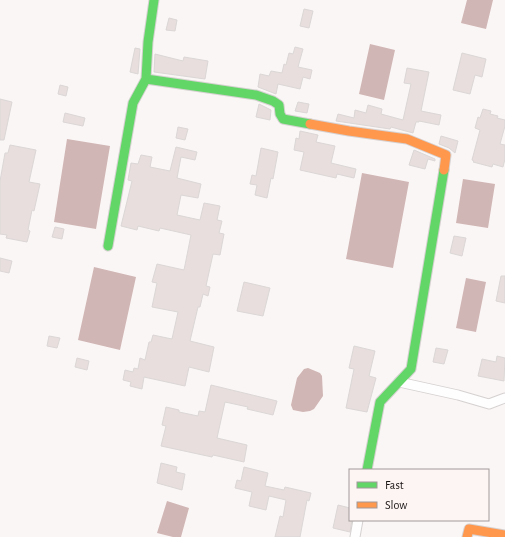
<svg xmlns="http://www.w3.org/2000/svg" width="505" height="537" viewBox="0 0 505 537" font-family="'Alegreya Sans',sans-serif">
	<rect width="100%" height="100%" fill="#fbf6f6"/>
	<path fill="#d0b6b4" d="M467 0H493L486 29 461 23Z
		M370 44 395 50 384 100 359 94Z
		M67 139 110 146 96 229 54 222Z
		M362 173 409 182 393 268 346 259Z
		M463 179 495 184 488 228 456 223Z
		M94 267 136 277 120 350 78 340Z
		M466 278 486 282 476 332 456 328Z
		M308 368 320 373 322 376 323 396 314 409 310 411 303 412 293 410 291 405 297 378 304 369Z
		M167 501 189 508 181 537H173L157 533Z"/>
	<path fill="#e7dedd" stroke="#dbd7d6" d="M304 9 313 11 309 28 300 26Z
		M169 18 177 20 175 31 166 30Z
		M295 47 303 49 298 67 312 70 310 79 303 77 300 89 278 84 276 94 258 87 260 74 269 76 271 71 282 73 284 64 286 65 289 53 293 54Z
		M135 48 140 49 138 74 130 72Z
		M462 53 486 59 482 77 475 75 470 94 453 90Z
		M155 54 183 61 184 57 208 61 205 79 154 72Z
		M407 68 429 72 421 111 441 115 439 125 419 121V122H416L413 133 391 127 390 129 336 121 338 114 354 118 355 110 366 113 368 105 382 109 381 114 403 120 411 84 404 83Z
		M60 85 68 87 66 96 58 94Z
		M0 99 12 102 4 140H0Z
		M298 102 309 104 307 113 295 111Z
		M259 104 271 110 270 120 256 117Z
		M483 109 491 111 490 114 498 116 497 118 505 120V126L500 144 505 145V159L503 167 493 164 492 167 473 162 474 161 472 160 480 130 475 128 478 117 480 118Z
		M65 113 85 118 83 126 63 122Z
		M178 127 188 129 185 140 176 138Z
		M300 131 318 135 316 142 335 146 331 163 356 169 354 178 337 174 336 178 300 170 304 152 294 150 296 138 299 139Z
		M441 136 458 141 455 153 449 148 439 144Z
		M10 145 36 150 29 182 40 184 34 211 32 210 28 230 30 231 27 242 6 238 7 235 0 234V181L5 153H8Z
		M176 147 197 152 195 160 181 157 177 178 201 184 198 198 181 195 177 215 200 220 204 203 220 206 217 220 222 221 219 233 224 234 220 255 213 254 206 286 210 287 208 296 203 294 200 307H198L190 341 214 347 209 372 189 367 185 386 144 377 142 389 130 386 131 382 123 380 125 370 133 372 134 368 138 369 140 358 145 360 149 342H151L153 335 172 339 178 312 152 307 157 283 152 282 157 264 184 270 191 235 160 228 159 231 138 226 137 230 121 226 132 181 128 180 131 163 138 164 141 155 152 157 150 167 170 171Z
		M261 148 278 152 273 179 271 178 267 198 255 195 257 185 250 184 252 175 256 176Z
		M414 150 435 159V161L428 159 425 169 409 165Z
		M55 227 64 229 62 239 52 237Z
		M454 236 466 238 462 256 450 253Z
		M0 258 12 261 9 273 0 271Z
		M501 276H505V303L496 301Z
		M244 282 270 288 263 316 237 311Z
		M49 336 60 338 57 348 47 346Z
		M354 346 375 351 369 376 376 378 367 412 346 408 354 369 349 368Z
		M436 348 448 350 444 364 433 362Z
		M497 356 505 358 504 381 478 376 482 359 496 362Z
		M77 358 89 361 87 370 75 367Z
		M211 385 277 401 273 415 247 409 248 407 225 402 217 438 247 445 244 462 213 455 212 457 161 446 166 426 162 425 166 407 179 410V412L198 416 199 411 205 412Z
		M161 463 177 467 176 472 185 474 182 490 157 483Z
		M244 467 268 473 265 486 284 490 285 487 311 493 309 501 307 500 300 537H275L280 516 283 517 286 500 269 496 266 510 249 506 252 492 235 488 237 480 241 481Z
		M338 505 350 508V520H352L350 532 333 528Z"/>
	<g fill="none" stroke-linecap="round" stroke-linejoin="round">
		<defs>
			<path id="street" d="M399 382 458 395 489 404 505 398
				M355 537 358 520"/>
			<path id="fast" d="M146 79 256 95 273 101 279 105 280 114 283 119 310 124
				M108 246 133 103 146 79 148 42 154 0
				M367 470 380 402 411 369 444 170"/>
			<path id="slow" d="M310 124 349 131 407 139 446 155 444 170
				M467 537 469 529 505 535"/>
		</defs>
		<use href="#street" stroke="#d6d1d1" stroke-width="11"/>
		<use href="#fast" stroke="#d6d1d1" stroke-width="11"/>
		<use href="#slow" stroke="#d6d1d1" stroke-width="11"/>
		<use href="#street" stroke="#fefefe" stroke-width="9"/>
		<use href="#fast" stroke="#63d668" stroke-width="9"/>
		<use href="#slow" stroke="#ff974d" stroke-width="9"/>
	</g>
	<rect x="349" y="469" width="140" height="52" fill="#fdf5f4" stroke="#a19a9a"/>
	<rect x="357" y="482" width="20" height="6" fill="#63d668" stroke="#a19a9a"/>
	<text x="385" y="489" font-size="12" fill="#171212">Fast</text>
	<rect x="357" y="502" width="20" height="6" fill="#ff974d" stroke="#a19a9a"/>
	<text x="385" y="509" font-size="12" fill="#171212">Slow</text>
</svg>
